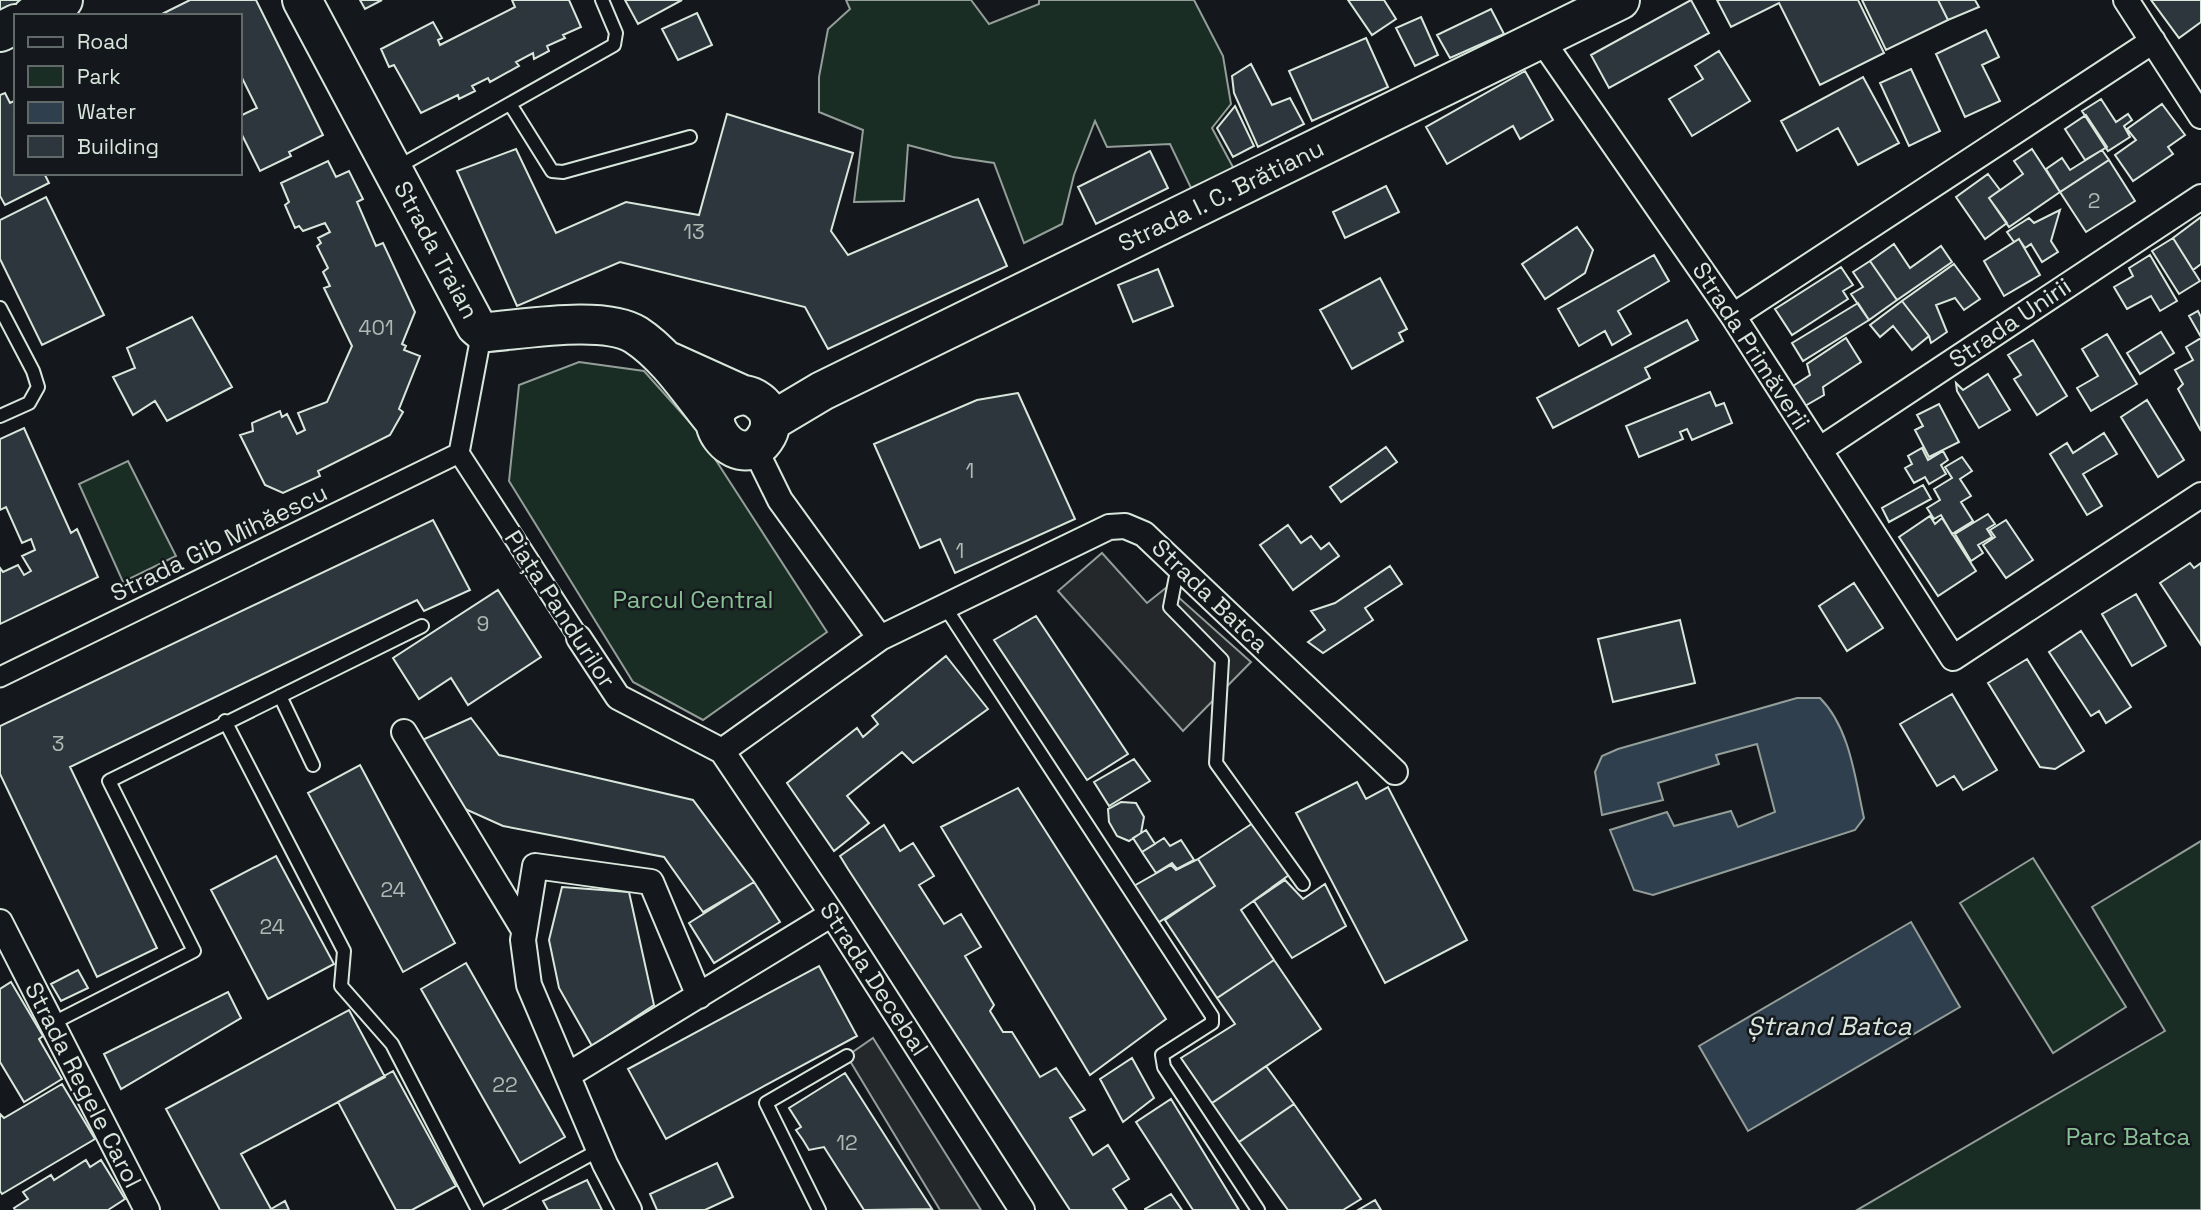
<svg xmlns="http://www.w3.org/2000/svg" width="2201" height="1210" viewBox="0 0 2201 1210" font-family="'Space Grotesk',sans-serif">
	<rect width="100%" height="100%" fill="#14181c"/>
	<path fill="#1a2d24" stroke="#939e99" stroke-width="2" d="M846 0H971L989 24 1039 4V0H1194L1223 56 1231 104 1212 128 1234 169 1191 188 1170 144 1107 147 1095 121 1074 175 1062 224 1024 243 994 163 953 157 908 145 904 201 854 202 863 130 819 112V77L828 29 850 9Z
		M579 362 644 371 695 428 827 632 703 720 633 682 509 481 519 385Z
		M128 461 176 556 123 582 79 484Z
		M2201 841V1210H1857L2165 1031 2092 907Z
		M2033 858 2126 1007 2053 1053 1960 903Z"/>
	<path fill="#24282b" stroke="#939e99" stroke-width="2" d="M1102 553 1147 603 1167 587 1251 662 1183 731 1058 591Z
		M873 1038 981 1210H940L847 1056Z"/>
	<path fill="#2f3f4d" stroke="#939e99" stroke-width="2" d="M1797 698H1820C1850 728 1855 778 1864 818L1855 830 1653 895 1634 890 1610 830 1667 812 1674 826 1731 811 1738 827 1775 812 1757 744 1716 755 1719 764 1658 783 1663 800 1602 815 1595 772 1602 756 1618 749Z
		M1911 922 1960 1007 1748 1131 1699 1046Z"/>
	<path fill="#2c363c" stroke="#d8e6dc" stroke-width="2" d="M0 0H18L25 15 0 28Z
		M190 0H256L323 135 289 152 291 156 260 171 240 131V116L257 108 240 74V16H158Z
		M360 0H382L365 9Z
		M512 0H569L581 27 563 35 565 38 547 46 549 51 534 59 533 53 516 62 519 66 490 82 488 78 472 86 475 91 459 99 458 95 421 113 394 65 389 67 381 49 433 22 442 38 438 40 440 45 515 7Z
		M625 0H682L638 24Z
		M1348 0H1384L1396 19 1372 35Z
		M1691 0 1709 33 1609 88 1591 55Z
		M1717 0H1858L1884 53 1820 85 1779 3 1731 27Z
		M1862 0H1938L1948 20 1886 50Z
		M1938 0H1975L1979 7 1948 20Z
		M2151 0H2201V22L2179 38Z
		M1491 9 1504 34 1450 58 1437 35Z
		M697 13 712 45 678 60 662 29Z
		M1421 17 1438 55 1415 66 1396 28Z
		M1986 30 1999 57 1982 65 2000 101 1965 117 1936 54Z
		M1366 38 1388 87 1312 121 1289 71Z
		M1719 51 1750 101 1692 136 1669 99 1703 79 1695 66Z
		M1251 64 1272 105 1290 98 1304 124 1258 147 1234 93 1232 76Z
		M1911 69 1940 131 1909 146 1880 83Z
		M1525 71 1553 120 1520 139 1513 126 1447 164 1426 127Z
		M1863 77 1899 143 1858 165 1838 128 1797 151 1781 121Z
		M5 93 10 103 16 100V173H44L49 183 5 205 0 196V95Z
		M2101 99 2116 122 2128 114 2132 120 2124 126 2130 137 2108 151 2082 111Z
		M2162 104 2185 135 2168 147 2173 154 2133 181 2115 155 2136 140 2127 129Z
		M1235 106 1254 146 1233 157 1217 128Z
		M727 114 853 153 831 231 848 255 978 199 1007 266 828 349 805 307 620 262 517 306 457 171 516 149 556 233 626 202 699 215Z
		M2086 115 2107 147 2085 160 2065 129Z
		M2032 149 2060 192 2009 227 1989 198 2023 174 2014 161Z
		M2102 150 2109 160 2060 192 2046 169 2062 158 2070 170Z
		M1150 151 1168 188 1096 224 1078 187Z
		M2109 160 2135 201 2086 232 2060 192Z
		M328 161 336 177 349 171 363 199 357 202 376 246 383 243 415 312 402 344 406 346 404 350 420 356 399 409 403 412 390 435 318 471 320 476 283 493 265 485 240 435 253 431 252 423 280 411 282 417 287 414 297 434 305 430 298 413 327 402 352 346 324 288 330 286 323 272 328 268 317 246 321 243 318 238 330 232 325 223 303 231 299 226 295 228 285 205 289 202 281 183Z
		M1988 174 2000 190 1989 198 2007 223 1985 239 1956 197Z
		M1386 186 1399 212 1345 238 1333 212Z
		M46 197 104 315 42 345 0 259V220Z
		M2060 210 2051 241 2058 252 2042 262 2031 244 2025 248 2019 239 2014 242 2007 232 2029 218 2034 223Z
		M2201 217V264L2193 270 2173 238Z
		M1577 227 1593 250 1585 273 1545 299 1522 264Z
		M2173 238 2200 281 2179 294 2152 251Z
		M2019 239 2040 275 2004 296 1984 261Z
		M1894 244 1910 268 1941 246 1952 262 1897 300 1870 261Z
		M1654 255 1669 281 1618 311 1631 334 1612 345 1605 331 1579 346 1558 309Z
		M2150 255 2177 301 2160 311 2151 296 2127 309 2114 287 2133 276 2129 268Z
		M1870 261 1897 300 1869 320 1851 294 1863 287 1853 272Z
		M1954 264 1980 299 1964 310 1955 298 1936 305 1947 332 1931 343 1929 336 1902 301Z
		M1841 267 1853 285 1843 291 1848 299 1792 335 1775 309Z
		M1158 269 1173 306 1133 322 1118 285Z
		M1380 278 1407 329 1399 333 1403 341 1352 369 1320 310Z
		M1902 301 1929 336 1912 350 1893 326 1880 337 1870 325Z
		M1858 303 1869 320 1803 361 1792 343Z
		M2198 311 2201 317V337L2189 316Z
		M192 317 232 387 167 421 155 401 133 415 113 377 135 368 127 348Z
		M1687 320 1698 340 1645 368 1650 378 1553 428 1537 398Z
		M2161 332 2174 353 2140 374 2127 353Z
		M2107 334 2137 384 2091 411 2077 388 2098 376 2082 349Z
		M1846 338 1861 362 1823 387 1824 395 1805 406 1793 386 1810 375 1807 364Z
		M2201 338V431L2178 389 2183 384 2175 370 2193 360 2186 347Z
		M2033 340 2067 396 2037 415 2014 379 2021 375 2008 355Z
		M1988 374 2010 410 1979 428 1957 391 1956 383 1963 390Z
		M1710 392 1716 406 1724 403 1732 423 1692 440 1687 429 1680 432 1683 439 1639 457 1626 426Z
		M1018 393 1075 519 955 573 940 539 920 548 874 444 977 400Z
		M2147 400 2184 460 2158 477 2121 417Z
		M1939 404 1959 442 1929 457 1915 430 1923 426 1917 415Z
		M24 428 71 533 77 529 98 577 0 624V568L3 572 18 565 24 575 31 571 22 556 35 550 31 539 22 543 6 507 0 510V439Z
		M2104 433 2117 454 2083 474 2102 506 2087 515 2050 454 2067 443 2073 453Z
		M1386 447 1397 462 1341 502 1330 487Z
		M1922 448 1928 460 1943 451 1948 460 1941 465 1946 474 1929 484 1925 477 1914 483 1905 468 1912 464 1908 456Z
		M1962 457 1972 471 1960 479 1971 496 1961 502 1973 521 1952 534 1941 515 1934 519 1927 508 1940 500 1934 489 1952 478 1945 467Z
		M1923 485 1931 499 1889 522 1882 508Z
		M1988 514 1995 524 1987 529 1992 537 1978 545 1983 553 1971 561 1955 534Z
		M1930 516 1935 524 1942 518 1976 571 1938 596 1899 537Z
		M433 520 470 590 424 611 417 600 70 767 157 948 97 977 0 774V726Z
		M2006 520 2033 560 2006 578 1983 545 1995 537 1990 530Z
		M1288 525 1301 543 1311 536 1321 549 1329 543 1339 556 1293 590 1260 545Z
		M2190 563 2194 568 2201 563V645L2160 583Z
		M1390 566 1402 584 1365 608 1373 620 1323 653 1308 642 1325 630 1311 611 1335 603Z
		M1854 583 1883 628 1847 651 1819 606Z
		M498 590 541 657 468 705 451 678 419 699 393 658Z
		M2136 594 2166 646 2132 666 2102 614Z
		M1036 616 1128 754 1087 780 994 640Z
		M1680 620 1695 683 1613 702 1598 639Z
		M2081 631 2131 707 2106 723 2099 711 2091 716 2049 652Z
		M946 656 988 709 913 763 902 752 847 796 869 823 834 851 787 783 857 728 863 737 878 724 872 716Z
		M2027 659 2084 751 2055 769 2040 767 1988 683Z
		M1952 694 1997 770 1963 790 1954 776 1937 786 1900 724Z
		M471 718 499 755 693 800 754 882 703 912 664 857 503 826 454 804 420 741Z
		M1134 759 1150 781 1109 806 1094 782Z
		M360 765 455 943 403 972 308 793Z
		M1357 782 1366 799 1388 787 1467 940 1385 983 1296 813Z
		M1018 788 1166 1019 1090 1075 941 827Z
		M1121 802 1136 803 1144 817 1141 833 1129 841 1117 836 1109 822 1108 809Z
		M1253 823 1289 875 1241 910 1274 960 1217 998 1165 920 1215 886 1198 859Z
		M884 825 900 851 913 843 934 876 919 885 944 924 961 914 981 947 965 956 994 1005 990 1011 1003 1032H1012L1040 1077 1056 1068 1085 1110 1070 1118 1093 1155 1108 1145 1129 1179 1113 1189 1127 1210H1070L848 869 840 856Z
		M1146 830 1155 844 1142 852 1133 838Z
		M1164 838 1170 846 1181 840 1194 860 1177 869 1172 863 1156 873 1142 852Z
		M276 856 334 964 268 999 211 890Z
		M1198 859 1215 886 1156 924 1132 887 1171 865 1176 870Z
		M1285 880 1303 899 1325 884 1346 926 1292 958 1254 901Z
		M754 882 780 922 714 963 689 923Z
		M562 887 629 892 654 1005 592 1046 559 988 549 940Z
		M1274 960 1321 1029 1212 1103 1181 1058 1235 1024 1217 998Z
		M466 963 565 1137 520 1163 421 989Z
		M819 966 857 1036 666 1139 628 1069Z
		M78 970 88 988 61 1001 51 984Z
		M11 982 43 1036 39 1039 62 1079 24 1102 0 1062V989Z
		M228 992 241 1018 121 1089 104 1054Z
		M349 1010 385 1077 241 1154 271 1209 285 1201 289 1210H220L166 1109Z
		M1132 1058 1154 1098 1123 1122 1100 1079Z
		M1266 1066 1294 1104 1239 1142 1212 1103Z
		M393 1071 456 1186 412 1210H396L338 1102Z
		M845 1073 921 1192 932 1209 864 1210 824 1147 809 1150 803 1140 796 1130 801 1127 789 1108Z
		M62 1084 95 1139 2 1194 0 1191V1114L4 1118Z
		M1171 1099 1239 1210H1193L1136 1122Z
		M1294 1104 1361 1199 1343 1210H1288L1239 1142Z
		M86 1160 90 1167 101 1160 125 1199 108 1210H15L14 1208 28 1199 23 1192 51 1175 54 1180Z
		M717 1163 733 1197 705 1210H657L650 1194Z
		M587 1180 602 1210H548L543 1201Z
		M1171 1194 1182 1210H1145V1209Z
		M1375 1200 1381 1210H1358Z"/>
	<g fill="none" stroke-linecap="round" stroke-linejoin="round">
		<defs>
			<path id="service" d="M510 104 552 171 563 172 690 137
				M396 168 614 45 616 33 602 0
				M0 308 33 371 38 387 29 403 0 416
				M1178 566 1170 607 1222 660 1216 763 1303 884
				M945 607 1212 1016V1023L1162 1055 1164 1067 1258 1210
				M280 696 313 765
				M225 721 344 951 341 986 392 1044 478 1210
				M53 1023 194 951 109 781 422 626
				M489 1210 599 1150
				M819 1210 766 1103 847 1056"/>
			<path id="pedestrian" d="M459 453 579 638
				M459 453 482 331
				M0 677 459 453"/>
			<path id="minor" d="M2126 0 2201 116
				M1541 39 1733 316 1953 658 2201 495
				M1733 316 2153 41
				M754 447 780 500 880 638
				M1819 450 2201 197
				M579 638 618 697 722 751 832 914 1022 1210
				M404 732 524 930
				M722 751 880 638 1109 527 1125 526 1144 534 1395 772
				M0 922 147 1210
				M568 1075 832 914
				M629 1210 605 1164 529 985 523 940 535 866 651 882 699 996"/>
			<path id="primary" d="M302 0 476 326 482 331 488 332C525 329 605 315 636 335 668 356 691 393 715 422
				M32 16 63 0
				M0 32 16 24
				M670 362 743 395C762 397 777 416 767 435 741 483 679 405 743 395
				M770 422 822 391 1620 0"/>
		</defs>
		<use href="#service" stroke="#d8e6dc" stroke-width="16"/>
		<use href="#pedestrian" stroke="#d8e6dc" stroke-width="23"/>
		<use href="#minor" stroke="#d8e6dc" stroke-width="28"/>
		<use href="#primary" stroke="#d8e6dc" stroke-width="42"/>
		<use href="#service" stroke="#14181c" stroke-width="12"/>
		<use href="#pedestrian" stroke="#14181c" stroke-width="19"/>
		<use href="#minor" stroke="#14181c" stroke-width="24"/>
		<use href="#primary" stroke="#14181c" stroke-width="38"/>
	</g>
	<g text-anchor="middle" stroke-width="5" stroke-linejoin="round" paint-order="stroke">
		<g font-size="21" fill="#adbab4">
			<text x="2094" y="208">2</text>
			<text x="694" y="239">13</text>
			<text x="376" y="335">401</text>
			<text x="970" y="478">1</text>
			<text x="960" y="558">1</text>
			<text x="483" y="631">9</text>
			<text x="58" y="751">3</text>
			<text x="393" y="897">24</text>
			<text x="272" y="934">24</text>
			<text x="505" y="1092">22</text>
			<text x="847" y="1150">12</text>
		</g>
		<g font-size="24" fill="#d8e6dc" stroke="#14181c">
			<text transform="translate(1221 196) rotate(-26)" y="8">Strada I. C. Brătianu</text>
			<text transform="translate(436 250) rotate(62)" y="8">Strada Traian</text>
			<text transform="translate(2010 323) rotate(-34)" y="8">Strada Unirii</text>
			<text transform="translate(1751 346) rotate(57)" y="8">Strada Primăverii</text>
			<text transform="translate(219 543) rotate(-26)" y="8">Strada Gib Mihăescu</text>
			<text transform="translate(1210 596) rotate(44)" y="8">Strada Batca</text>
			<text transform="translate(560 609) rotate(57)" y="8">Piața Pandurilor</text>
			<text transform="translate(874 979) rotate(57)" y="8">Strada Decebal</text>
			<text transform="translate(83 1085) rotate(63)" y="8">Strada Regele Carol</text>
		</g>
		<g font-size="24" fill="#8ac095" stroke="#14181c">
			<text x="693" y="608">Parcul Central</text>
			<text x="2128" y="1145">Parc Batca</text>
		</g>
		<g font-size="26" font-style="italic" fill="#d8e6dc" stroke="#14181c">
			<text x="1829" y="1035">Ștrand Batca</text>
		</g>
	</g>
	<rect x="14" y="14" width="228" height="161" fill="#14181c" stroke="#626a69" stroke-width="2"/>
	<rect x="28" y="37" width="35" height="10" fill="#14181c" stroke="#626a69" stroke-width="2"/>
	<text x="77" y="49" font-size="21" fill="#d8e6dc">Road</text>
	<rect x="28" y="66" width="35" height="21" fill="#1a2d24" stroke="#626a69" stroke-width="2"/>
	<text x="77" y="84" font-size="21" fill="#d8e6dc">Park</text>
	<rect x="28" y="102" width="35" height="21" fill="#2f3f4d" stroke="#626a69" stroke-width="2"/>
	<text x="77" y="119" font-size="21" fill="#d8e6dc">Water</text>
	<rect x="28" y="136" width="35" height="21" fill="#2c363c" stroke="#626a69" stroke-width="2"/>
	<text x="77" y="154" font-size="21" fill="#d8e6dc">Building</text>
</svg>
